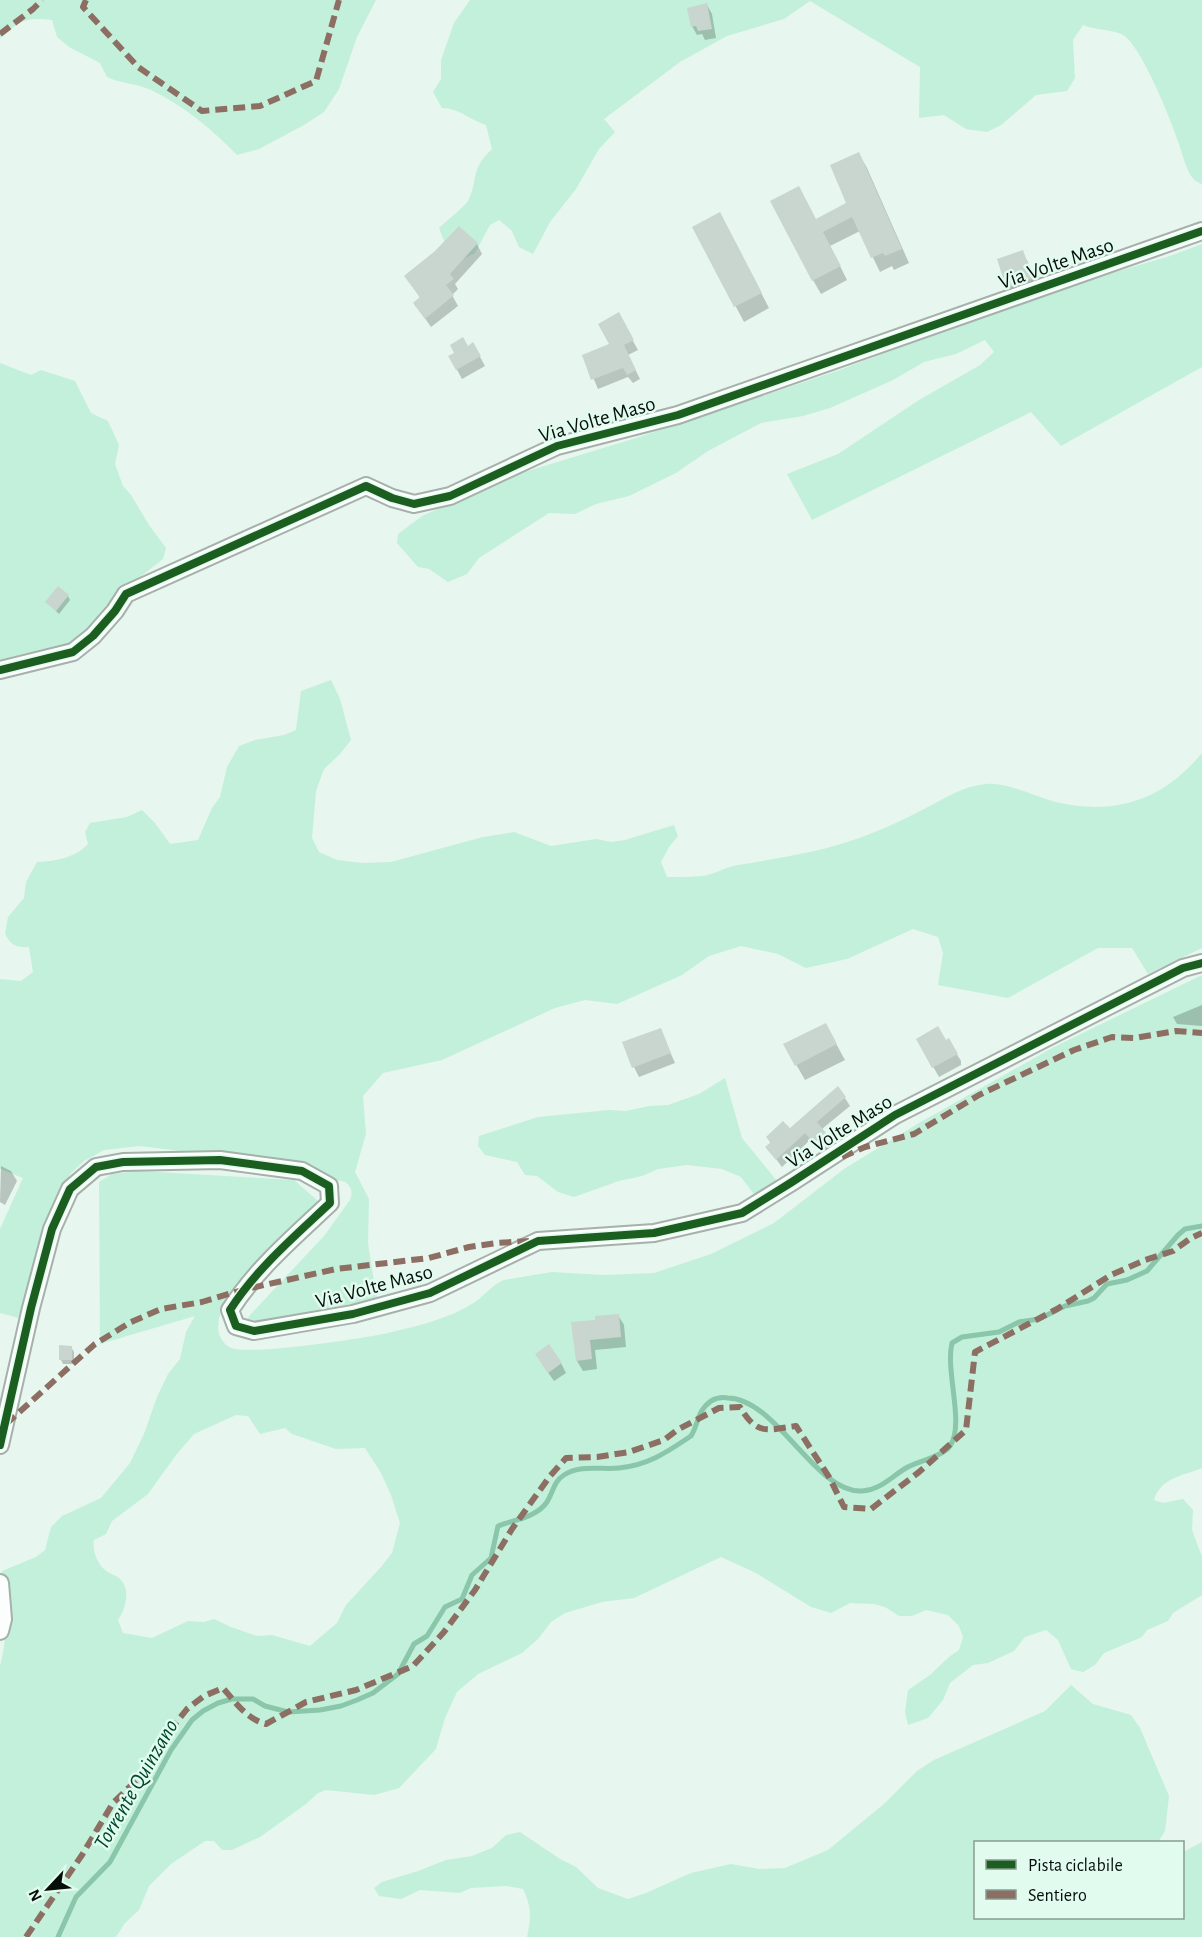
<svg xmlns="http://www.w3.org/2000/svg" width="1202" height="1937" viewBox="0 0 1202 1937" font-family="'Alegreya Sans',sans-serif">
	<rect width="100%" height="100%" fill="#e7f6ee"/>
	<path fill="#c3f0da" fill-rule="evenodd" d="M0 0H376L357 37 339 89 324 112 304 125 259 149 237 155C212 129 184 106 151 90 136 83 121 84 107 77L100 63 69 47 57 37 52 20C24 17 21 21 0 38Z
		M470 0H1202V184C1198 183 1194 180 1191 176 1185 166 1182 152 1178 141 1170 118 1142 47 1123 35 1116 30 1094 30 1083 25L1073 40 1075 78 1067 91 1036 95 1001 125 987 132 966 129 944 115 919 118 920 67 810 1 784 19 727 36 680 62 604 119 615 132 599 149 576 189 550 222 533 254 519 247 512 231 499 220 490 225 475 253 463 259 446 246 439 228C444 223 468 204 469 199 479 176 470 170 492 149L486 125C470 120 459 108 442 108L433 92 441 79V60L454 23Z
		M1202 244V367L1061 446 1031 412 812 520 787 474 838 454 919 400 980 365 994 352 985 340 956 354 924 362 893 380 830 408 803 416 761 423 708 451 676 473 629 496 596 504 575 514 549 513 479 558 467 574 448 582 429 569 418 567 397 543 398 534 422 516 518 474 636 438 837 371 1040 294 1170 256Z
		M0 363 31 375 41 370 75 381 91 413 108 421 119 445 115 464 123 486 131 495 149 525 166 548 163 559 140 577 128 583 101 616 91 623 86 636 62 655 0 674Z
		M331 680 340 699 351 740 339 755 324 769 316 791 312 838 319 852 337 860 363 863 391 862 483 837 514 832 551 846 596 839 611 842 625 840 674 825 678 836 669 847 661 862 667 877C679 877 691 877 703 876 715 874 726 867 738 865 779 858 822 852 862 837 884 829 907 818 928 807 947 797 964 786 986 784 1008 782 1035 797 1056 802 1116 816 1163 800 1202 753V948L1148 974 1132 948H1098L1008 998 938 985 943 953 938 937 913 929 847 959 806 968 778 954 741 946 709 956 682 975 617 1004 585 1000 555 1008 442 1060 383 1073 363 1096 366 1134 355 1172 369 1199 368 1243 376 1294 381 1309 243 1325 250 1315 324 1236 350 1200C353 1193 352 1187 345 1182L259 1161 140 1146 104 1150 84 1161 71 1173 51 1211 32 1268 19 1318 0 1313V1229L23 1178 0 1169V979L21 981 33 972 29 947C16 948 11 945 5 934L8 917 24 898 26 882 37 862C56 861 75 858 88 844L85 832 90 823 127 817 142 810 155 823 170 844 198 840 212 808 220 797 227 767 239 746 255 740 284 735 296 730 301 691Z
		M1202 975V1468C1183 1476 1161 1477 1154 1500L1163 1503 1183 1499 1193 1510 1192 1530 1202 1557V1595L1173 1613 1168 1621 1147 1630 1142 1637 1104 1653 1095 1665 1083 1672 1071 1669 1058 1640 1046 1630 1025 1637 1014 1651 988 1663 973 1665 950 1683 943 1700 928 1718 908 1725 905 1712 908 1690 930 1675 949 1657 959 1650 963 1637 959 1626 948 1615 926 1610 912 1616H899L885 1607 874 1604 850 1603 831 1613 811 1607 756 1573 721 1557 634 1598 602 1602 565 1613 551 1622 538 1639 522 1653 478 1674 457 1692 445 1718 436 1749 399 1788 374 1795 326 1790 318 1793 306 1804 260 1837 232 1850H222L214 1841H205L171 1864 149 1886 139 1910 125 1923 116 1937H0V1666C9 1635 5 1602 2 1571L36 1557 45 1550 51 1527 62 1516 101 1498 130 1463 144 1434 157 1397 168 1374 180 1359 186 1332 195 1316 100 1344 99 1182 112 1174 139 1171 294 1180 318 1201 304 1220 222 1310C216 1323 216 1338 229 1347 243 1357 366 1338 388 1333 409 1328 430 1323 450 1315 458 1312 467 1307 475 1302 485 1295 492 1285 504 1280L552 1272 603 1275 654 1273 711 1254 774 1223 844 1169 919 1123 1054 1047ZM236 1415 248 1416 260 1434 285 1428 292 1434 336 1449 365 1448 381 1473 391 1495 400 1523 392 1553 381 1567 346 1605 337 1623 310 1646 272 1635 257 1636 231 1627 214 1619 204 1622 188 1621 152 1638 123 1633 118 1620C125 1610 131 1591 121 1580 117 1575 109 1574 105 1570 97 1563 92 1550 94 1540L106 1534 112 1521 148 1494 176 1455 194 1434Z
		M725 1078 742 1138 781 1186 760 1202 741 1177 722 1169 687 1165 658 1169 642 1176 619 1181 574 1197 558 1192 537 1176 525 1175 517 1162 485 1155 478 1146 479 1136 538 1117 609 1110 626 1111 649 1106 668 1105 699 1094Z
		M1071 1685 1093 1704 1131 1715 1140 1728 1169 1796 1165 1831 1158 1842H976V1918H1182L1183 1852 1202 1842V1937H527C531 1917 532 1908 523 1889L506 1886 471 1888 460 1893 420 1890 401 1899 379 1896 374 1888 382 1882 418 1871 446 1860 472 1856 492 1848 506 1835 520 1832 560 1859 576 1867 598 1888 628 1899 646 1893 691 1873 731 1864 759 1869 785 1868 828 1850 885 1803 917 1771 934 1760 1045 1711Z"/>
	<path fill="#0003" d="M707 5 712 14 716 38 705 40 702 34 697 35 692 26Z
		M859 154 867 168 909 263 894 270 892 266 880 272 860 231 830 246 847 280 821 294 813 280 816 221 848 204Z
		M694 228 728 229 769 308 744 322Z
		M477 244 482 254 455 284 458 289 452 295 458 306 431 327 415 304 421 299 406 277Z
		M1022 252 1028 262 1037 288 1013 296 1007 286Z
		M618 314 638 350 628 355 640 379 633 383 628 377 598 389 584 356 611 345Z
		M473 344 485 366 462 379 450 357Z
		M68 596 70 600 59 614 47 602Z
		M1202 1005V1026L1177 1024 1173 1017Z
		M660 1029 675 1063 639 1077 634 1067Z
		M834 1040 845 1060 805 1080 785 1045Z
		M918 1040 945 1042 948 1040 961 1061V1065L939 1077Z
		M845 1098 850 1106 822 1129 835 1148 825 1156 810 1140 782 1167 767 1147 771 1144 767 1137 790 1130Z
		M1 1166 11 1171 17 1181 5 1205 0 1202Z
		M618 1315 624 1325 626 1347 595 1350 597 1369 583 1371 577 1361 597 1321Z
		M71 1347 74 1352V1364H63L61 1360Z
		M561 1363 566 1373 554 1381 542 1364Z"/>
	<g fill="none" stroke-linecap="round" stroke-linejoin="round">
		<path stroke="#89c6aa" stroke-width="5" d="M58 1937 76 1897 110 1862 171 1750 192 1720 203 1711 218 1703 232 1699H253L265 1706 288 1712 320 1710 341 1706 357 1700 373 1693 398 1674 414 1644 427 1636 445 1607 462 1599 472 1575 491 1558 498 1526C514 1520 537 1517 547 1502 554 1491 553 1482 564 1475 581 1464 601 1470 619 1468 649 1465 667 1452 691 1436 699 1424 696 1412 711 1401 716 1398 722 1397 728 1398 777 1399 816 1494 862 1491 880 1490 891 1477 906 1468 916 1462 944 1456 950 1446 965 1424 945 1371 952 1343L962 1337 999 1332 1019 1322 1039 1319 1065 1306 1088 1301 1094 1298 1107 1284 1127 1280 1147 1271 1178 1235 1185 1229 1202 1226"/>
	</g>
	<path fill="#c9d5cf" d="M707 3 712 29 698 31 696 26 691 27 687 8Z
		M859 152 902 249 885 256 883 253 871 258 852 217 823 232 841 266 812 281 770 201 799 186 816 219 846 203 830 165Z
		M720 212 762 293 734 307 692 227Z
		M459 226 478 243 450 274 454 279 446 285 454 295 425 319 413 303 420 297 404 276 435 251Z
		M1023 250 1033 278 1006 287 997 259Z
		M619 312 634 340 624 345 636 370 627 375 623 368 591 380 582 355 609 344 598 324Z
		M463 337 468 346 473 342 481 356 456 370 448 356 454 353 450 345Z
		M58 586 69 595 56 611 45 602Z
		M826 1023 837 1044 795 1066 783 1044Z
		M938 1026 946 1040 949 1038 958 1054 932 1068 916 1039Z
		M661 1028 671 1053 632 1068 622 1042Z
		M838 1086 846 1097 817 1122 831 1139 819 1149 805 1133 776 1160 765 1147 771 1142 766 1137 783 1121 790 1128Z
		M619 1314 621 1337 590 1340 592 1359 576 1361 571 1322 595 1320V1316Z
		M549 1344 562 1363 548 1373 535 1354Z
		M59 1345 72 1346V1360H59Z"/>
	<g fill="none" stroke-linecap="round" stroke-linejoin="round">
		<defs>
			<path id="street" d="M0 670 73 652 93 636 115 611 126 594 366 486 392 498 414 504 450 496 557 446 678 415 1202 231
				M0 1445 31 1308 52 1229 70 1189 96 1167 123 1162 220 1160 302 1171 329 1186 330 1203C295 1236 257 1268 230 1310L236 1326 254 1331 353 1314 430 1293 538 1241 654 1233 742 1213 792 1182 895 1115 1183 968 1202 963
				M0 1583 3 1619 0 1631"/>
		</defs>
		<use href="#street" stroke="#a5b1aa" stroke-width="20"/>
		<use href="#street" stroke="#fbfefc" stroke-width="16"/>
		<path stroke="#8d6e63" stroke-width="6" stroke-dasharray="12 6" stroke-linecap="butt" d="M86 0 83 7 138 67 202 111 260 106 316 81 339 0
			M0 34 33 9 42 0
			M842 1157 865 1147 914 1134 979 1095 1074 1050 1112 1037 1135 1038 1176 1031 1202 1033
			M6 1424 95 1344 131 1322 161 1309 202 1302 242 1290 336 1269 429 1258 469 1247 497 1243 529 1241
			M26 1937 82 1855 113 1803 150 1767 172 1728 187 1709 204 1696 223 1688C236 1703 247 1719 266 1724L306 1702 356 1690 413 1666 444 1632 475 1590 512 1529 550 1476 566 1458 597 1457 629 1452 664 1440 677 1430 719 1408 740 1407C757 1436 767 1430 796 1426L829 1477 844 1507 871 1509 919 1472 966 1430 975 1352 1057 1309 1111 1275 1145 1260 1173 1251 1191 1238 1202 1233"/>
		<defs>
			<path id="cycleway" d="M0 670 73 652 93 636 115 611 126 594 366 486 392 498 414 504 450 496 557 446 678 415 1202 231
				M0 1445 31 1308 52 1229 70 1189 96 1167 123 1162 220 1160 302 1171 329 1186 330 1203C295 1236 257 1268 230 1310L236 1326 254 1331 353 1314 430 1293 538 1241 654 1233 742 1213 792 1182 895 1115 1183 968 1202 963"/>
		</defs>
		<use href="#cycleway" stroke="#e1fcee" stroke-width="11"/>
		<use href="#cycleway" stroke="#1b5e20" stroke-width="8"/>
	</g>
	<g text-anchor="middle" stroke-width="5" stroke-linejoin="round" paint-order="stroke">
		<g font-size="21" fill="#060e0a" stroke="#e1fcee">
			<text transform="translate(1056 263) rotate(-19)" y="7">Via Volte Maso</text>
			<text transform="translate(597 419) rotate(-16)" y="7">Via Volte Maso</text>
			<text transform="translate(839 1131) rotate(-32)" y="7">Via Volte Maso</text>
			<text transform="translate(374 1286) rotate(-15)" y="7">Via Volte Maso</text>
		</g>
		<g font-size="22" font-style="italic" fill="#00452d" stroke="#e1fcee">
			<text transform="translate(135 1784) rotate(-60)" y="8">Torrente Quinzano</text>
		</g>
	</g>
	<rect x="974" y="1841" width="210" height="78" fill="#e1fcee" stroke="#899d93" stroke-width="1.5"/>
	<rect x="986" y="1860" width="30" height="9" fill="#1b5e20" stroke="#899d93" stroke-width="1.5"/>
	<text x="1028" y="1871" font-size="18" fill="#060e0a">Pista ciclabile</text>
	<rect x="986" y="1890" width="30" height="9" fill="#8d6e63" stroke="#899d93" stroke-width="1.5"/>
	<text x="1028" y="1901" font-size="18" fill="#060e0a">Sentiero</text>
	<g transform="translate(48 1889) rotate(244)" stroke="#e1fcee" stroke-width="4.5" paint-order="stroke">
	<path d="M0-4.5L10 22L0 15L-10 22Z" fill="#060e0a"/>
	<text y="-9" font-size="16" font-weight="bold" text-anchor="middle" fill="#060e0a">N</text>
	</g>
</svg>
